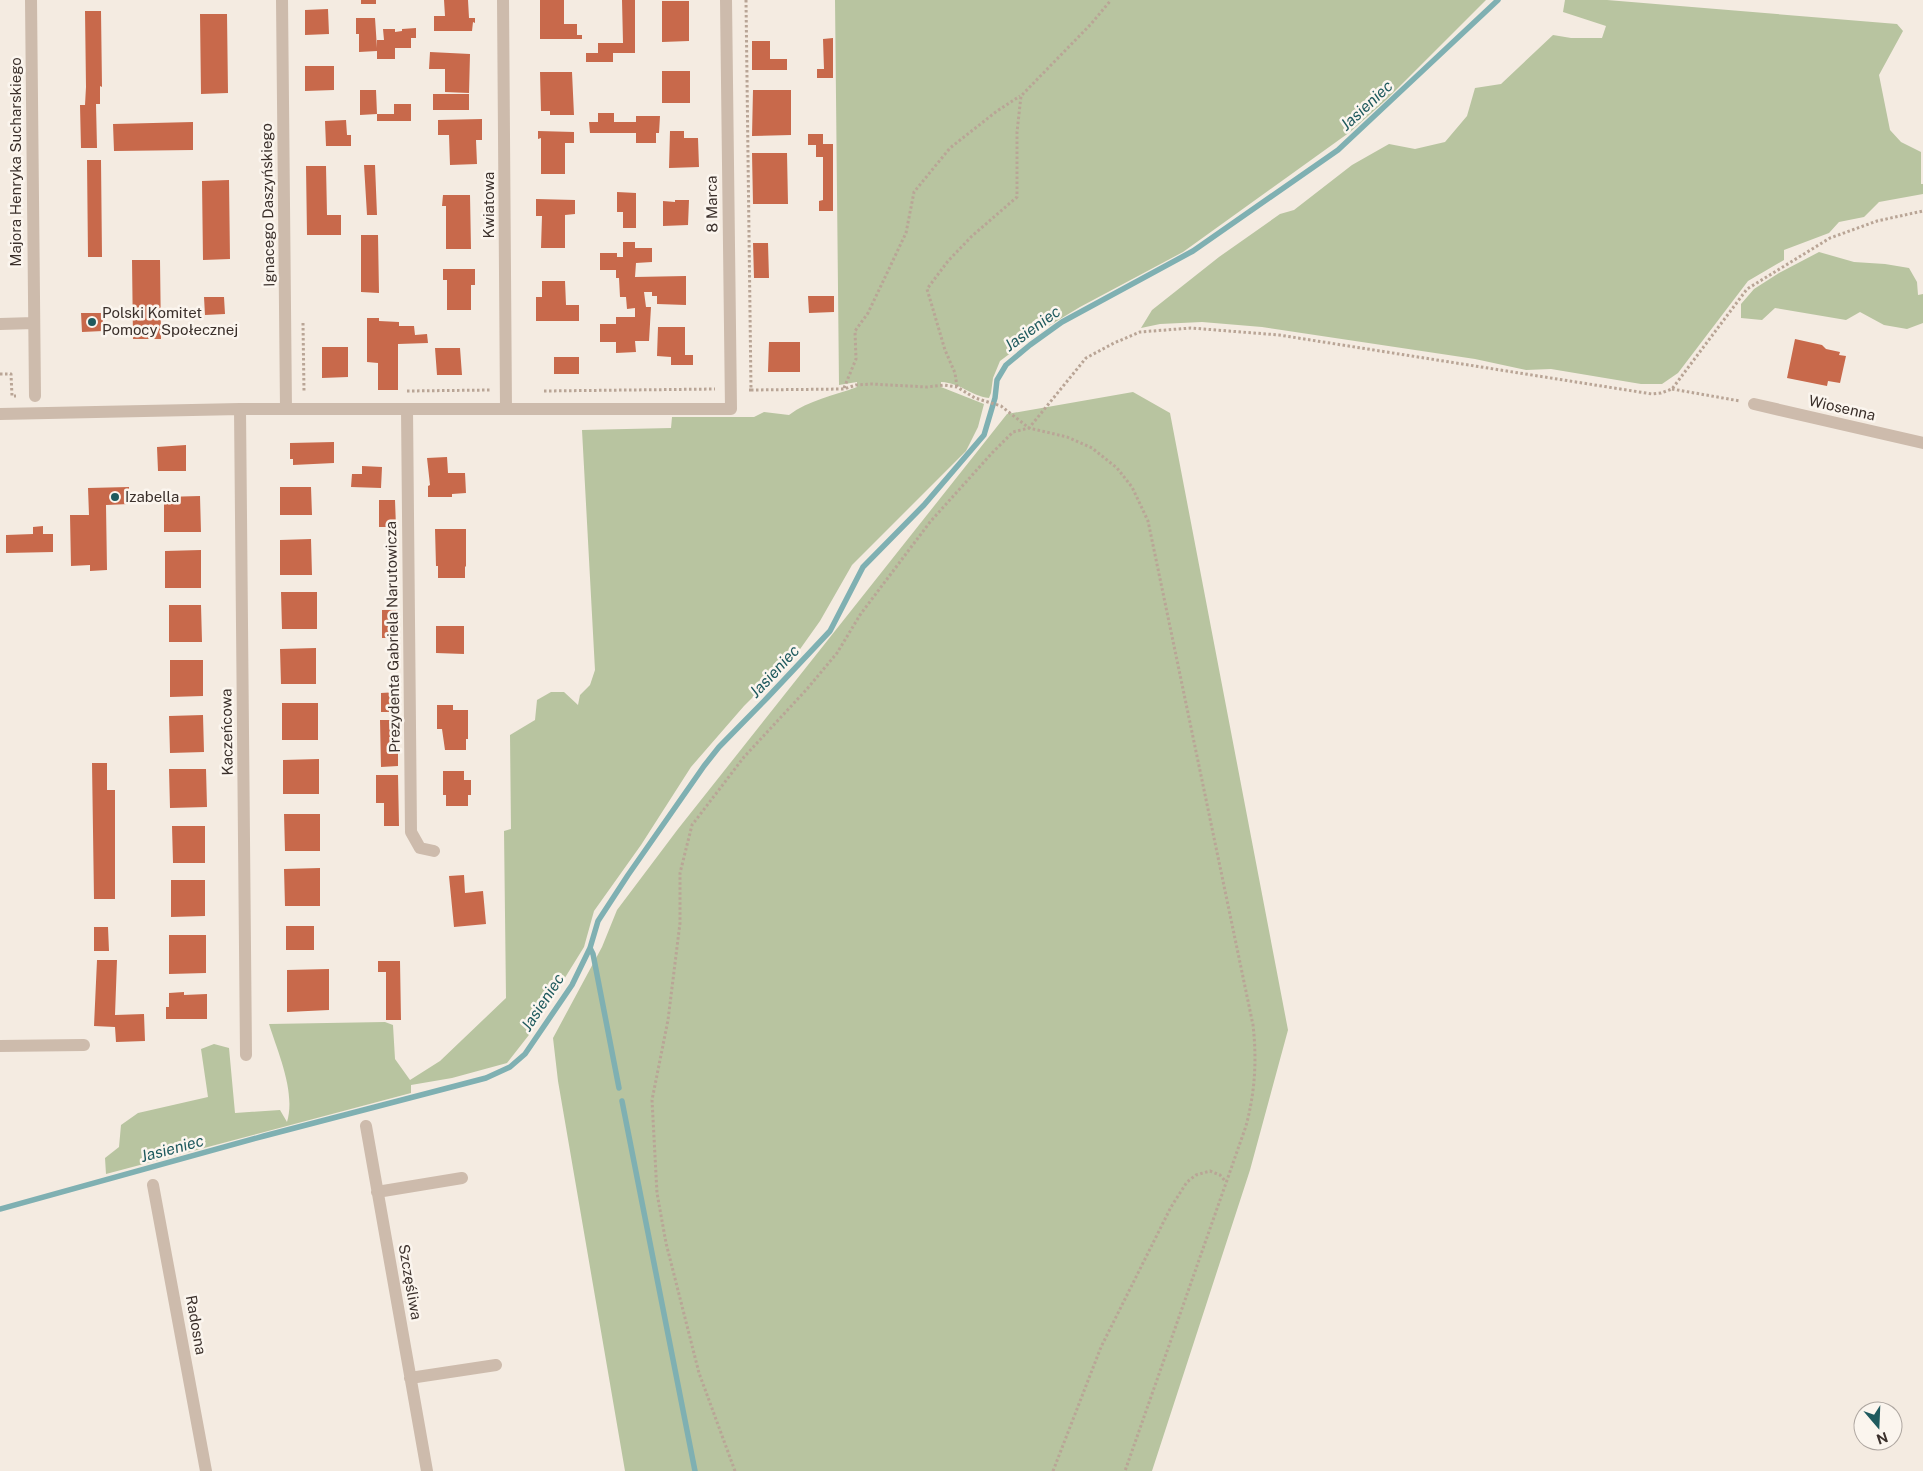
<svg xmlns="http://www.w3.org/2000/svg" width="1923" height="1471" viewBox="0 0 1923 1471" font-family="'Public Sans',sans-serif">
	<rect width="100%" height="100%" fill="#f4ebe1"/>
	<path fill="#b8c4a0" d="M835 0H1486L1386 100 1350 132 1183 252 1080 307 1037 333 1000 361 993 378 991 393 989 398C970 396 962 383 941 382V387L984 404 978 427 966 451 852 565 820 621 798 652 744 706 691 767 641 845 594 911 584 947 532 1031 507 1063 452 1078 411 1085V1093L106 1174 105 1158 119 1147 121 1125 138 1113 208 1097 201 1049 214 1044 229 1048 235 1113 280 1110 287 1122C296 1092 278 1053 269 1024L385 1022 393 1025 395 1059 410 1080 440 1061 506 998 504 831 511 829 510 735 535 720 537 700 551 692H564L578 705 580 695 590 685 595 670 582 430 671 428 672 417H754L764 412 789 415C809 400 833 396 857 387V382L839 385Z
		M1565 0H1607L1897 24 1903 31 1879 75 1890 130 1901 142 1921 152V184H1923V194L1879 202 1864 217 1839 222 1829 233 1784 250V260L1748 281 1678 373 1662 384H1641L1551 369 1526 370 1475 359 1262 327 1202 322 1160 324 1141 328 1152 310 1219 257 1280 214 1294 210 1352 165 1389 144 1415 149 1445 142 1467 116 1475 88 1501 84 1553 35 1571 38H1602L1606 26 1563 12Z
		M1819 252 1854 262 1885 264 1909 268 1917 282 1918 295 1923 294V323L1907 329 1884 325 1860 312 1846 320 1775 308 1762 320 1741 318V304L1754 289 1779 273Z
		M1133 392 1170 413 1288 1030 1250 1170 1152 1471H625L558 1081 553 1038 602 947 617 910 678 829 1007 414Z"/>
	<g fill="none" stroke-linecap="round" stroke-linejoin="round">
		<path stroke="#7fb0b2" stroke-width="5.5" d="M590 948 593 954 619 1088
			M622 1101 695 1471
			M0 1209 264 1136 486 1078 510 1067 525 1054 572 985 590 948 598 921 628 875 704 766 719 747 767 698 830 631 863 567 924 505 984 435 995 398 997 380 1006 365 1030 345 1062 322 1193 251 1338 150 1498 0"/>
	</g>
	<path fill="#c8694b" d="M361 0H376V4H361Z
		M444 0H468L469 18H475V23L473 22 472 31H434V16H445Z
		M540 0H564V24H577V35H582V39H540Z
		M622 0H635V53H613V62H586V53H598V43H623Z
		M662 1H689V41L662 42Z
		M328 9 329 34 305 35V10Z
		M85 11H101L102 87 100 86V104H96L97 148H81L80 105H85L86 87Z
		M200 14H227L228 93 201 94Z
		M356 18H375L377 48V40H384L383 29H395V32L402 31V29L416 28V38H411V48H395V59H377V51L359 52V34H356Z
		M833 38V78H817V69H824L823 39Z
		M752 41H770V59H787V70H752Z
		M430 52 470 54 469 93 445 92V69H429Z
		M305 66H334V90L305 91Z
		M662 71H690V103H662Z
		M540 72H572L574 115H550V111H541Z
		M360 90H376L377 114H394V104H411V121H377V114L360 115Z
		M753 90H791V135L752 136Z
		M433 94H469V110H433Z
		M598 113H614V122H636V116H660L659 133H656V143H636V133H590L589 122H598Z
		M482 119V140H476L477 164 450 165 449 135H438V120Z
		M346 120 347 135H351V146H326L325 121Z
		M193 122V150L114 151 113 124Z
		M538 131 574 132V143H565V174H541V138L538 139Z
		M670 131H684V138H698L699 167 669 168Z
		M808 134H823V144H833V211H819V201L823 200V157H816V145H808Z
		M752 153H787L788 204H753Z
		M87 160H101L102 257H88Z
		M364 165H375L377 215H367Z
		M306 166H326L327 215H341V235H307Z
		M229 180 230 259 203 260 202 181Z
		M617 192 636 193V228H623V212H617Z
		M443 195H470L471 249H446V206H442Z
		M536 199 575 200V214L565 215V248H541L542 216H536Z
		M675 200H689L688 225 663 226V201L675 202Z
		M361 235H378L379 293 361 292Z
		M623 242H635V248H652V262L636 263 635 277 686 276V305L657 304V296H652V292H644L646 307H651L649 341H635L636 352 616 353V342H600V324H616V317H635V308L627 309 626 297H620L619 278H616V270H600V253H617V257H623Z
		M753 243H768L769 278H754Z
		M132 260H160L161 339H133Z
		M443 269H475V285H471V310H447V280H443Z
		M542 281H565L566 305H579V321H536V297H542Z
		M808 296H834V312L809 313Z
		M204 297H224L225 314 205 315Z
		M81 313H103V331L82 332Z
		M367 318H379V321L399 322V326H414L415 335 427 334 428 343 398 344V390H378V363L367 362Z
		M658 327H685V355H693V365H671V357L657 356Z
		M1795 339 1822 345 1826 349 1840 352 1839 355 1846 356 1840 383 1828 381 1827 386 1787 378Z
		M769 342H800V372H768Z
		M322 347H348V377L322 378Z
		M435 348H460L462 375H437Z
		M554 357H579V374H554Z
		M334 442V463L293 465V459H290V443Z
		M186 445V471H158L157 447Z
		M447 457 448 473H465L466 493 452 494V497H428V486L430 485 427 458Z
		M362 466 382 467 381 488 351 487 352 474H362Z
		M129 487V504L106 505 107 570 90 571V565L71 566 70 515H89L88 488Z
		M280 487H311L312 515H280Z
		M200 496 201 532H164V497Z
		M379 500H395L396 527H379Z
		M43 526V534H53V552L6 553V535L33 534V527Z
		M435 529H466V566L465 567V578H438V566H436Z
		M311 539 312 575H280V540Z
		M201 550V588H165V551Z
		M281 592H317V629H282Z
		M169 605H201L202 642H169Z
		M382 610H396L397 638H382Z
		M436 626H464V654L436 653Z
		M316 648V684H281L280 649Z
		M170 660H203V696L170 697Z
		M398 692V716H394V712H381V693Z
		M282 703H318V740H282Z
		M437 705H453V710H468V739H466V750H445L442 729H437Z
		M203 715 204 752 170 753 169 716Z
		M380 720H398V766L381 767Z
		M319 759V794H283V760Z
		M92 763H107V790H115V899H94Z
		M169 769H206L207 807 170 808Z
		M443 771H464V780H471V795H468V806H446V795H443Z
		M376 775H398L399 826H384V803H376Z
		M284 814H320V851H285Z
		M172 826H205V863H173Z
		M320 868V906H285L284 869Z
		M464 875 465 893 483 891 486 924 454 927 449 876Z
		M171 880H205V916L171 917Z
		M286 926H314V950H286Z
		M94 927H108L109 951H94Z
		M169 935H206V973L169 974Z
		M97 960H117L115 1015 144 1014 145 1041 116 1042 115 1027 94 1026Z
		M378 961H400L401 1020H386V972H378Z
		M329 969V1010L287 1012V970Z
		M184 992V995L207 994V1019H166V1007H169V993Z"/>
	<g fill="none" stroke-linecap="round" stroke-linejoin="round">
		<path stroke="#b9a596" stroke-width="3" stroke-dasharray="2.5 2.5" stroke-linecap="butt" d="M746 0 751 390H749
			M303 323 304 392
			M0 374H11L12 396H16
			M957 387 955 373 945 350 927 289 948 261 972 236 1017 197V132L1021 96 1091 24 1111 0
			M844 388 856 359 855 331 868 313 906 233 914 192 950 148 997 111 1020 96
			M1672 389 1740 401
			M751 390 844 389 856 385 871 384 927 387 944 385 957 387 975 398 1001 406 1029 428 1086 358 1114 343 1140 332 1191 328 1279 335 1652 394 1661 393 1672 389 1747 289 1830 238 1877 221 1923 211
			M407 391 491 390
			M544 391 715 389
			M735 1471 699 1373 666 1243 657 1193 652 1100 668 1020 680 923V873L692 825 744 757 807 689 837 653 860 615 930 522 992 453 1013 432 1029 428 1067 437 1092 448 1117 468 1132 487 1148 521 1253 1025C1257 1060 1255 1092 1246 1126L1125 1471
			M1053 1471 1101 1347 1171 1207 1187 1182 1196 1175 1210 1171 1220 1175 1226 1182"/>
		<path stroke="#cdbbac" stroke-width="12" d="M31 0 35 396
			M0 324 34 323"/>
		<path stroke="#cdbbac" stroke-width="12" d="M282 0 286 409
			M503 0 506 409
			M1754 404 1923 443
			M240 409 246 1055
			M407 409 411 832 420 848 434 851
			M0 414 240 409H731L726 0
			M0 1046 84 1045
			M366 1126 427 1471
			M153 1185 206 1471
			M377 1192 462 1178
			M410 1378 496 1365"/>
	</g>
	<g fill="#1f5a5e" stroke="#fbf5ee" stroke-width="2">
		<circle cx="92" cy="322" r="5"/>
		<circle cx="115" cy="497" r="5"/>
	</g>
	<g text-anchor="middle" stroke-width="5" stroke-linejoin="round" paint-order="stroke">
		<g font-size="15" fill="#3b302b" stroke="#fbf5ee">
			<text transform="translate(16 162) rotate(-90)" y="5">Majora Henryka Sucharskiego</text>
			<text transform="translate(712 204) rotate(-91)" y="5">8 Marca</text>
			<text transform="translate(268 205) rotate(-91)" y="5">Ignacego Daszyńskiego</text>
			<text transform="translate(489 205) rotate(-90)" y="5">Kwiatowa</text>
			<text transform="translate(1842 408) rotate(13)" y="5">Wiosenna</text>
			<text transform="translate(393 637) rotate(-91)" y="5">Prezydenta Gabriela Narutowicza</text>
			<text transform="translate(227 732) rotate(-91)" y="5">Kaczeńcowa</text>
			<text transform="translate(410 1282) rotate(80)" y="5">Szczęśliwa</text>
			<text transform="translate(196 1325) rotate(80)" y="5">Radosna</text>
		</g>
		<g font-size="15" fill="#3b302b" stroke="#fbf5ee" text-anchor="start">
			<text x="102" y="318">Polski Komitet<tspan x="102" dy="17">Pomocy Społecznej</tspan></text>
			<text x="125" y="502">Izabella</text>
		</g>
		<g font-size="16" font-style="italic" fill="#1f5a5e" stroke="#fbf5ee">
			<text transform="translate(1366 105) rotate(-43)" y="6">Jasieniec</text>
			<text transform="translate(1032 328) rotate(-36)" y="6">Jasieniec</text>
			<text transform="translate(774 671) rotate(-47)" y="6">Jasieniec</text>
			<text transform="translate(542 1002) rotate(-57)" y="6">Jasieniec</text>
			<text transform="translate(172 1148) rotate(-15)" y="6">Jasieniec</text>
		</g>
	</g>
	<g transform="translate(1878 1426) rotate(161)"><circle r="24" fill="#fbf5ee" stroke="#aea6a0"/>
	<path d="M0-4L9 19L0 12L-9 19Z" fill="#1f5a5e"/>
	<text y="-8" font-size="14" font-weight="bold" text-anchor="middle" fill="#3b302b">N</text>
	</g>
</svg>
